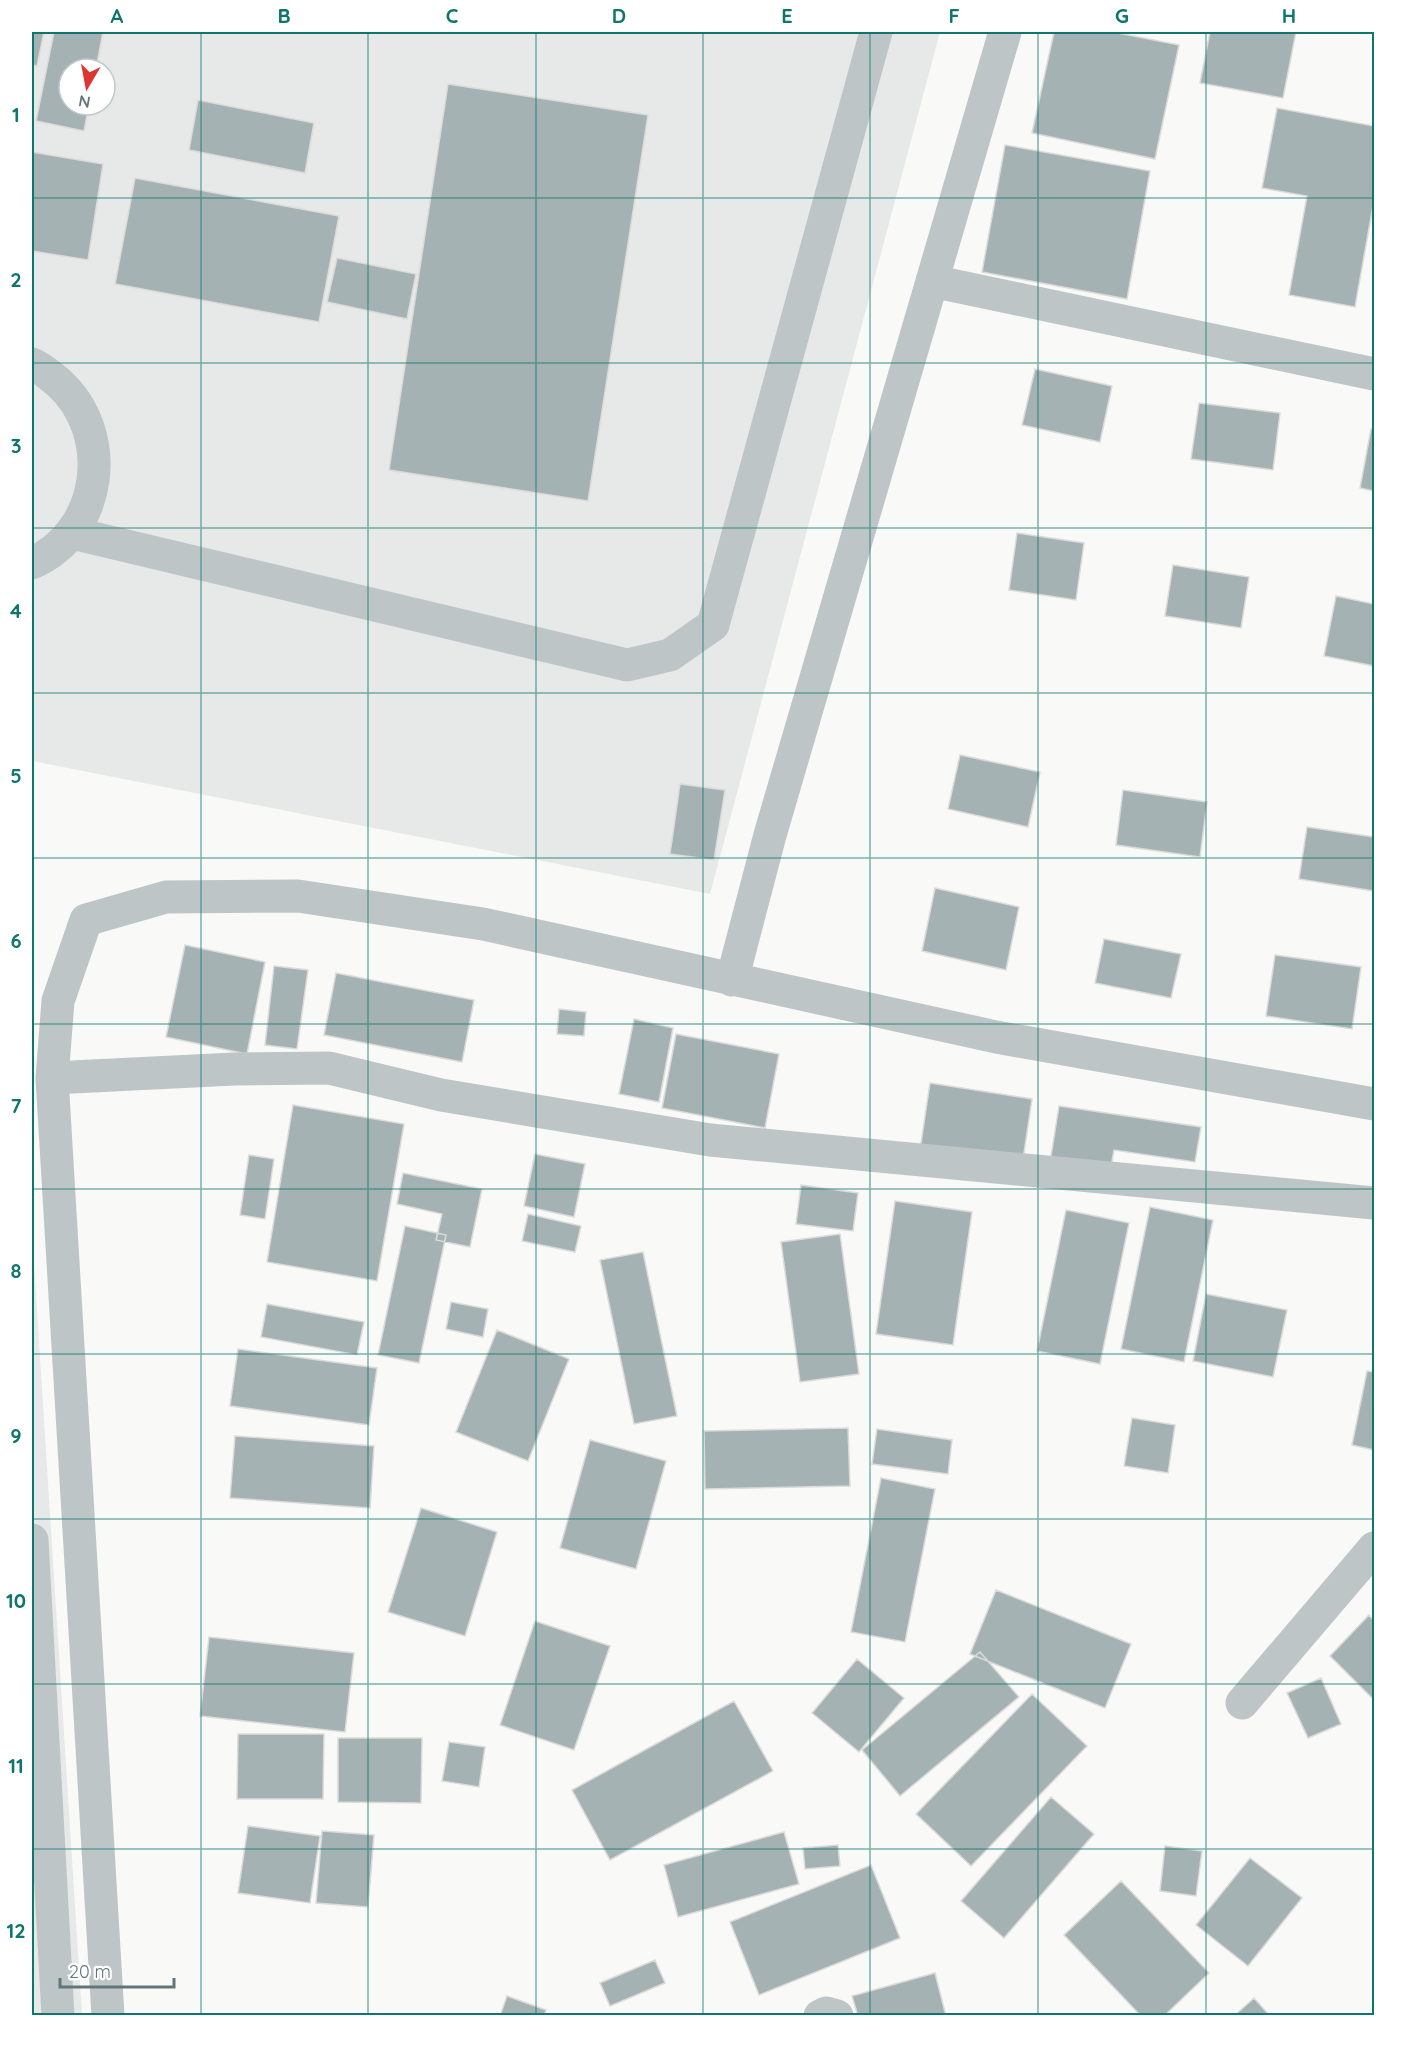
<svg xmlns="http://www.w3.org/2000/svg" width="1406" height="2047" viewBox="0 0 1406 2047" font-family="Quicksand,sans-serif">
	<rect width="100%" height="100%" fill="#f9f9f7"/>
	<path fill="#e7e9e8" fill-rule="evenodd" d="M32 32H940L710 894 32 761ZM69 69H105V105H69Z
		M32 1232 82 2015H32Z"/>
	<path fill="#a5b2b4" stroke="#dbdbd9" stroke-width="1.5" d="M32 32H44L37 66 32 65Z
		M54 32H103L96 69H69V105H89L84 131 36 121Z
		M1054 32H1113L1179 45 1155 159 1032 133Z
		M1210 32H1296L1283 98 1200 83Z
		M448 84 648 115 588 501 389 470Z
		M198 100 314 123 305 173 189 150Z
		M1277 108 1374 126V200L1355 307 1289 295 1307 196 1262 188Z
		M1005 145 1150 171 1127 299 982 272Z
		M32 152 103 164 88 260 32 251Z
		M135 178 339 216 319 322 115 284Z
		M337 258 416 274 407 319 327 302Z
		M1035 369 1112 386 1100 442 1022 425Z
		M1199 403 1280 413 1273 470 1191 459Z
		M1371 429H1374V491L1360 488Z
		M1017 533 1084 543 1076 600 1009 590Z
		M1173 565 1249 577 1241 628 1165 616Z
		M1336 596 1374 604V666L1324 656Z
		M960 755 1040 772 1028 827 948 809Z
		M680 784 725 790 714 860 670 854Z
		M1123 790 1207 802 1200 857 1116 845Z
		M1307 827 1374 837V891L1299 879Z
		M935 888 1019 907 1006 970 922 951Z
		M1104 939 1181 954 1171 998 1095 983Z
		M185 945 265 962 247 1054 166 1037Z
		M1275 955 1361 967 1352 1029 1266 1016Z
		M274 966 308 970 297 1049 265 1045Z
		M336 973 474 1000 462 1062 324 1035Z
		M559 1009 586 1012 584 1036 557 1034Z
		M634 1019 673 1028 659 1102 619 1094Z
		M676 1034 779 1054 765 1128 662 1108Z
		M930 1083 1032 1099 1022 1166 920 1150Z
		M293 1105 404 1124 377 1281 267 1262Z
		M1059 1106 1201 1127 1195 1162 1114 1150 1109 1178 1049 1169Z
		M535 1154 585 1164 574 1217 524 1206Z
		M249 1155 274 1159 265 1219 240 1215Z
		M403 1173 482 1189 470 1247 436 1240 442 1214 397 1204Z
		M801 1185 858 1193 853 1231 796 1224Z
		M895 1201 972 1212 953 1345 876 1334Z
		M1150 1207 1213 1220 1184 1362 1121 1349Z
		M1066 1210 1129 1223 1100 1364 1037 1351Z
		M528 1214 581 1226 575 1252 522 1241Z
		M405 1226 446 1235 419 1363 378 1355Z
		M840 1234 859 1374 800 1382 781 1242Z
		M643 1252 677 1416 634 1424 600 1260Z
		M1206 1294 1287 1310 1273 1377 1193 1361Z
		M451 1302 488 1309 483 1337 446 1329Z
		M267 1304 364 1322 357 1355 261 1337Z
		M497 1330 569 1359 528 1461 456 1432Z
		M238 1349 377 1368 369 1425 230 1406Z
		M1367 1371 1374 1372V1450L1352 1445Z
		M1132 1418 1175 1425 1168 1473 1124 1466Z
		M848 1428 850 1486 705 1489 704 1431Z
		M877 1429 952 1440 948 1474 872 1464Z
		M235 1436 374 1446 370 1508 230 1498Z
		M590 1440 666 1461 636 1569 560 1548Z
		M881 1478 935 1489 905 1642 851 1632Z
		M421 1508 497 1532 465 1636 388 1612Z
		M996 1590 1131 1644 1105 1708 970 1654Z
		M1369 1615 1374 1621V1700L1330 1656Z
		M535 1621 610 1646 574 1750 500 1725Z
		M209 1637 354 1653 345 1732 200 1716Z
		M980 1652 1019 1697 900 1796 862 1750Z
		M857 1659 904 1698 859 1752 812 1713Z
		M1321 1678 1341 1724 1308 1738 1287 1693Z
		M1032 1694 1087 1746 971 1866 916 1814Z
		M734 1701 773 1771 610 1860 572 1790Z
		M238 1734H324L323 1799H237Z
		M338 1738H422L421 1803 338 1802Z
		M449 1742 485 1747 479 1787 442 1781Z
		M1051 1797 1094 1834 1004 1938 961 1901Z
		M248 1826 320 1836 310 1903 238 1893Z
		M322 1831 374 1835 368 1907 316 1903Z
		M784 1832 799 1884 678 1917 664 1865Z
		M838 1845 840 1866 805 1869 803 1848Z
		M1165 1846 1202 1851 1196 1896 1160 1891Z
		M1250 1858 1302 1898 1248 1966 1196 1925Z
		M871 1865 900 1938 759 1995 730 1922Z
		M1121 1881 1209 1973 1164 2016H1141L1064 1935Z
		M655 1960 665 1983 610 2006 600 1983Z
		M935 1973 946 2016H858L852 1996Z
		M507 1996 546 2010 544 2016H500Z
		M1254 1998 1270 2016H1234Z"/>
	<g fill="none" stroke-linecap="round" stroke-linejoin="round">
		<path stroke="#bec5c7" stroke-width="33" d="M932 281 1374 374
			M32 364C42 368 49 375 58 382 115 433 103 532 32 563
			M72 533 627 665 670 655 713 625 876 32
			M732 980 770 835 1005 32
			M52 1078 234 1069 329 1068 441 1095 710 1140 1374 1203
			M32 1540 58 2016
			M1242 1703 1374 1548
			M108 2016 52 1078 58 1001 86 920 166 897 298 896 483 924 996 1037 1374 1104
			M820 2016 826 2013 837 2016"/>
	</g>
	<path fill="none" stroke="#0f766e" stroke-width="1.5" stroke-opacity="0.55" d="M201 32V2016M368 32V2016M536 32V2016M703 32V2016M870 32V2016M1038 32V2016M1206 32V2016M32 198H1374M32 363H1374M32 528H1374M32 693H1374M32 858H1374M32 1024H1374M32 1189H1374M32 1354H1374M32 1519H1374M32 1684H1374M32 1849H1374"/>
	<rect width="1406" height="2047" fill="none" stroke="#ffffff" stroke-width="66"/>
	<g transform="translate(87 87) rotate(190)"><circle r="28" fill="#ffffff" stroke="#c0c8ca" stroke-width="1.5"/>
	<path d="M0-4.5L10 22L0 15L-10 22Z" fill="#de3533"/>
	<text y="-9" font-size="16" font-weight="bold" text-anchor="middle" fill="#61767b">N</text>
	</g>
	<path d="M60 1978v9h114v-9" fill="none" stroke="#61767b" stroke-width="3"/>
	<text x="69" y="1978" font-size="18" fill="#61767b" stroke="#ffffff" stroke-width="4.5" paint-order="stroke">20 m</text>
	<rect x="33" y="33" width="1340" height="1981" fill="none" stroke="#0f766e" stroke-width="2"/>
	<g font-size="20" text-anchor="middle" font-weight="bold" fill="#0f766e">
		<text x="117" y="23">A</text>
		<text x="284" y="23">B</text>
		<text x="452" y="23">C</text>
		<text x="619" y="23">D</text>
		<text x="787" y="23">E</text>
		<text x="954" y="23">F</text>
		<text x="1122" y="23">G</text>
		<text x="1289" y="23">H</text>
		<text x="16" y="122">1</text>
		<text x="16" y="287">2</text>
		<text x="16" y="453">3</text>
		<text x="16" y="618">4</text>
		<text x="16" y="783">5</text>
		<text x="16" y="948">6</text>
		<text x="16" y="1113">7</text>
		<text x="16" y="1278">8</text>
		<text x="16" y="1443">9</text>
		<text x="16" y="1608">10</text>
		<text x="16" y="1773">11</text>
		<text x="16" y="1938">12</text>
	</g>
</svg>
